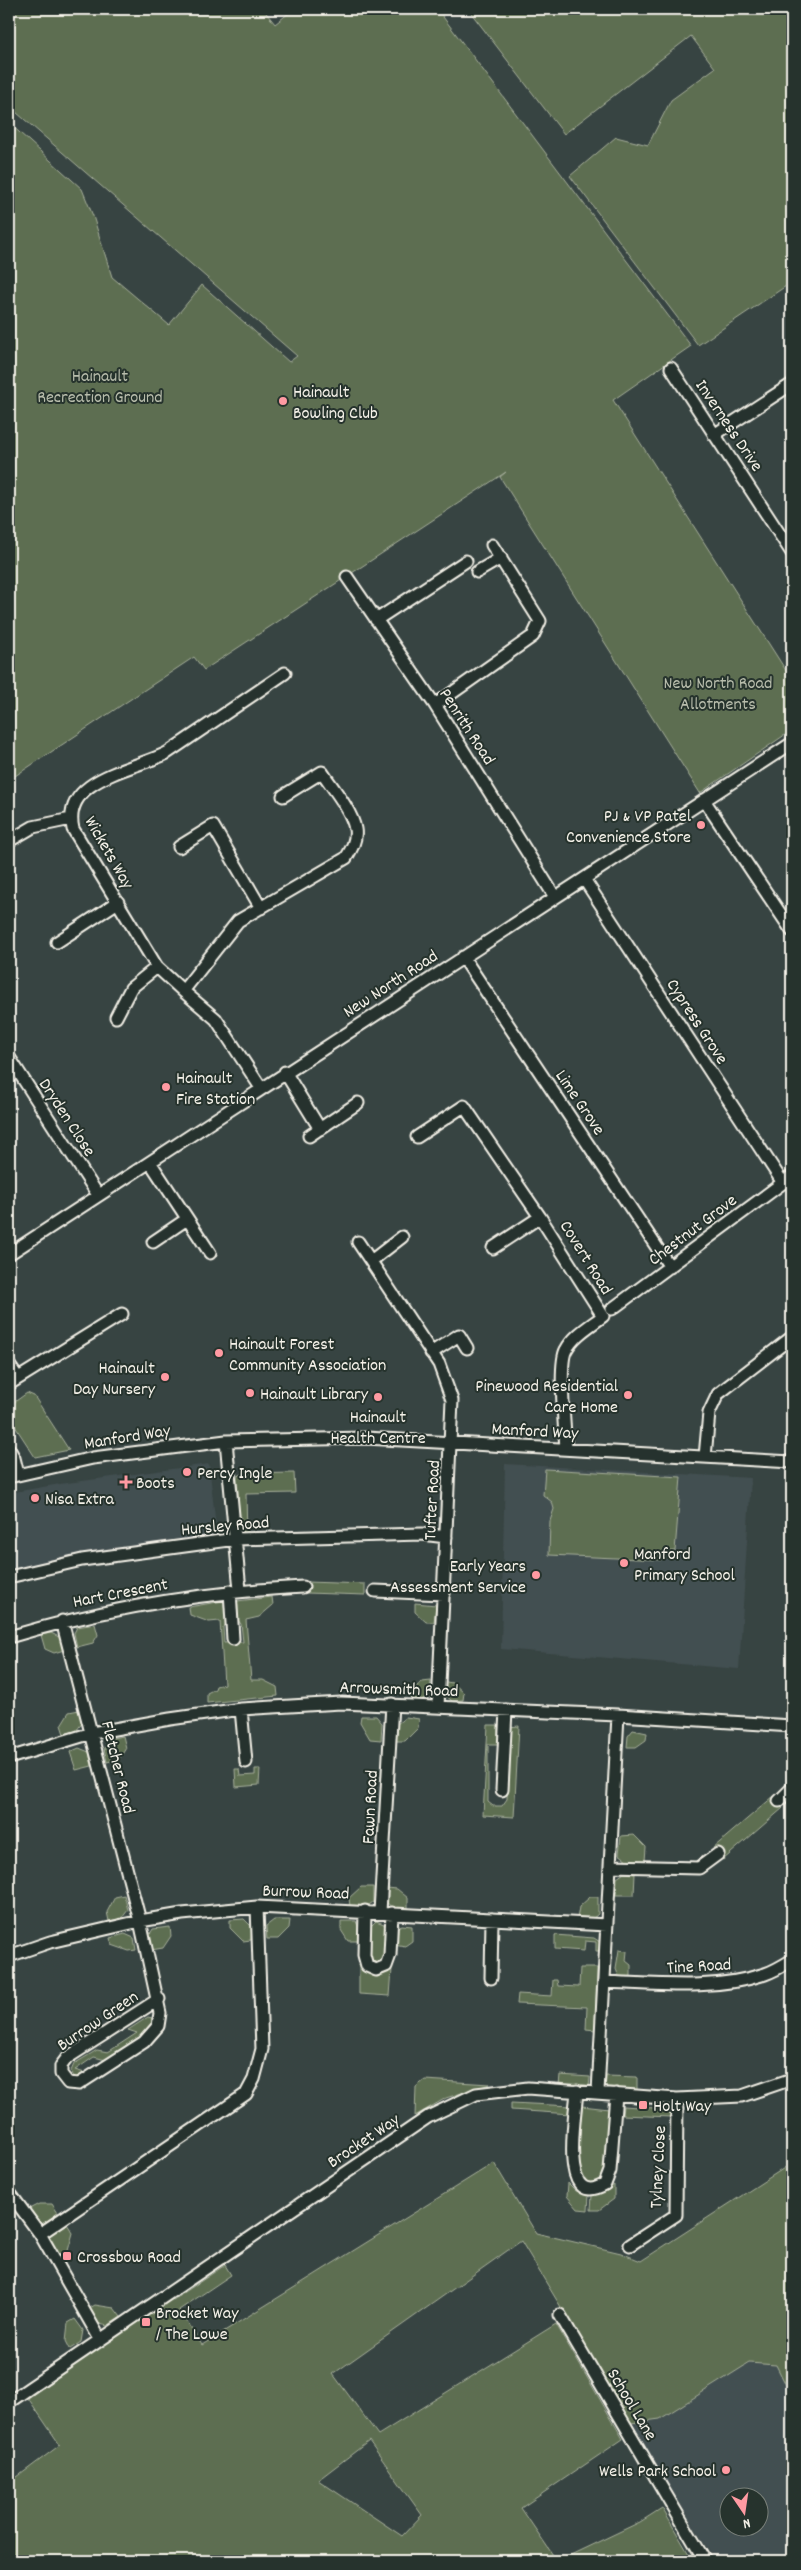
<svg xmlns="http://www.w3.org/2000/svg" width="801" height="2570" viewBox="0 0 801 2570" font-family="Dekko,sans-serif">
	<rect width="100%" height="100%" fill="#374442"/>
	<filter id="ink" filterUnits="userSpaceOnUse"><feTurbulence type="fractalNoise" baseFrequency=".02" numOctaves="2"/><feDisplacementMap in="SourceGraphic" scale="10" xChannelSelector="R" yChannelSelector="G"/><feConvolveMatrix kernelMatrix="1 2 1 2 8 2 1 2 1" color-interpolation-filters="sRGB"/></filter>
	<g filter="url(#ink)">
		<path fill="#434f51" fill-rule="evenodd" d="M209 1464 217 1536 92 1554 9 1573V1493L60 1484Z
			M505 1464 751 1478 739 1669 501 1649Z
			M749 2363 776 2365 792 2397V2561H715L631 2423 660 2419ZM728 2498H758V2528H728Z"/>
		<path fill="#5d6e51" stroke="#a8b09c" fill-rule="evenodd" d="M9 9H263L275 24 294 9H437L691 346 613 400 792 680V730L700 793 500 477 506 472 204 670 194 657 9 780V123L82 189 93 216 112 277 169 325 202 285 289 362 297 356 9 106Z
			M468 9H726L723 12 728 9H792V282L698 345 570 176 616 137 648 145 671 100 715 68 691 36 564 134Z
			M27 1393 34 1396 69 1450 35 1457 9 1417V1406Z
			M545 1469 681 1477 675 1551 664 1552 661 1560 549 1555 550 1521 554 1509 552 1502 543 1495Z
			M294 1473 295 1493 246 1494 247 1534 240 1530 237 1476 243 1474Z
			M307 1582 365 1584V1595L307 1593Z
			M272 1597 273 1605 259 1617 246 1620 251 1680H263L277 1687 278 1696 207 1703V1693L215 1689 216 1686 224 1684 220 1621 209 1622 190 1615 189 1607 223 1601 227 1604 229 1622 223 1627 224 1643 243 1642 241 1624 237 1619V1601Z
			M415 1603 436 1605 434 1622H426L415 1612Z
			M95 1624 98 1635 93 1643 77 1647 74 1633 77 1627Z
			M51 1633 61 1638 64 1650 54 1653 45 1649 41 1635Z
			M431 1681 430 1695 421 1700 411 1699 412 1690 422 1682Z
			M446 1682 453 1683 464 1693 463 1700 452 1701 444 1694Z
			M79 1710 83 1722 76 1731 64 1734 61 1725 69 1712Z
			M361 1716H376L382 1723 381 1740 370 1739 360 1722Z
			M406 1717 419 1719 418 1728 405 1741H395L397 1724Z
			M488 1725H498V1744H488V1802L493 1806H502L507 1799 508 1727 519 1726 514 1817 483 1815Z
			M633 1730 647 1733 646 1740 636 1747H627L628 1736Z
			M123 1736 126 1748 119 1759 107 1762 104 1748 112 1738Z
			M79 1748 89 1752 92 1766 76 1770 70 1752Z
			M235 1769H239L240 1776 255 1775V1769H260L259 1785 236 1787Z
			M774 1796 783 1808 723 1860 713 1848Z
			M634 1835 646 1847 645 1861 627 1860 619 1854 621 1836Z
			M624 1873 635 1874 634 1895H616L617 1878Z
			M361 1887H373V1902L366 1907 350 1906 349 1898Z
			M387 1888 397 1889 408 1898V1908H393L386 1902Z
			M124 1895 128 1910 122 1918 109 1921 107 1912 115 1897Z
			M590 1897H598V1914L591 1920 577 1919 579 1907Z
			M244 1919 252 1927 251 1940 243 1941 230 1928V1920Z
			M274 1920H290L289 1928 278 1939H267L266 1926Z
			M341 1921H356L359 1929 358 1941H348L341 1930Z
			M376 1921 384 1924C387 1934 386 1950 383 1960L373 1964 369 1962V1928Z
			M402 1925 412 1926V1941L405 1946 394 1944 395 1928Z
			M170 1927 171 1936 163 1948 151 1950 148 1937 153 1929Z
			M125 1934 134 1938 136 1950 129 1951 112 1945 110 1938Z
			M555 1935 594 1938 600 1942V1951H596V1942L585 1941 584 1951 555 1949Z
			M619 1950 627 1951 626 1961 631 1965V1979H619L616 1968Z
			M359 1965C368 1977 379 1975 392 1969L390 1996 359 1994Z
			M580 1968H597L595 2030 586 2029 587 2007 517 2004 518 1994 552 1996 553 1980H557L558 1986 579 1987Z
			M148 2017 152 2018C153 2038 121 2051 106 2060L94 2057 75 2070 85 2073 75 2079 71 2071 74 2064 97 2050 108 2052 137 2033 128 2030Z
			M560 2075 590 2077 589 2088 559 2085Z
			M606 2076 637 2077V2092L605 2090Z
			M425 2080 490 2084 446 2098 415 2116 416 2087Z
			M511 2103 571 2106V2114L511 2110Z
			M582 2106 609 2109 605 2171 602 2180 592 2183 582 2180 577 2169Z
			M623 2106 671 2109V2117L622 2115Z
			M494 2163 536 2233 621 2253 641 2261 792 2163V2397L776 2365 749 2363 660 2419 631 2423 521 2241 333 2374 378 2435 556 2324 623 2439 521 2508 557 2561H9V2483L60 2445 28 2398 171 2297 173 2300 225 2265 231 2275 179 2310 202 2345ZM369 2441 422 2515 402 2536 318 2480Z
			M568 2183 576 2191 589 2195 588 2210 578 2209 567 2196Z
			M614 2185V2199L599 2210H591L592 2195 604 2192Z
			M39 2204H52L58 2213 43 2224 35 2221 27 2210Z
			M67 2224 73 2233 67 2254 60 2259 47 2241 50 2235Z
			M95 2305 114 2308 121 2317 107 2326 97 2323 88 2309Z
			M75 2319 83 2330 81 2342 70 2349 66 2341 68 2323Z
			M662 2508 693 2561H558L640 2522Z"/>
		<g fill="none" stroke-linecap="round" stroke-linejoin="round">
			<defs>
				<path id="minor" d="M671 368 792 553
					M714 435 792 384
					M477 572 501 558
					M347 577 435 705 555 897
					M376 620 466 561
					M435 705 533 636 540 621 492 545
					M704 800 792 931
					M9 841 33 827 71 819
					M179 847 213 826 261 908
					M584 879 783 1183
					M57 942 118 902
					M463 957 670 1267
					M183 991 238 921 346 858C351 850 357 840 355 829 352 811 332 787 322 772L283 796
					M116 1017 131 988 157 967
					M9 1057 98 1195
					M285 1072 320 1129
					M261 1088 216 1019 183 991 157 967 73 829C61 778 134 770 167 753L285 673
					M309 1136 358 1103
					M417 1137 464 1106 540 1217 603 1316C590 1326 574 1335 566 1350 558 1364 565 1430 566 1449
					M150 1162 210 1253
					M153 1242 187 1219
					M358 1242 439 1364 452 1400 438 1707
					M493 1248 540 1217
					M9 1254 792 743
					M371 1261 402 1237
					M612 1309 792 1176
					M431 1353 459 1335 467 1348
					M9 1365 18 1378
					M9 1384 122 1314
					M226 1441 240 1590
					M9 1449 14 1458 18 1474
					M705 1457 709 1413 718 1394 792 1337
					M9 1477 93 1458 226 1441 366 1438 792 1462
					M9 1577 82 1560 236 1539 422 1534 446 1537
					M230 1591 233 1639
					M375 1591 444 1594
					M62 1621 140 1921 160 2013 158 2026 144 2042 79 2084 68 2083 61 2074V2066L67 2058 159 1999
					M9 1637C105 1608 202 1592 303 1587
					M241 1709 246 1762
					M9 1758 92 1733 170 1719 241 1709 341 1703 618 1715 792 1726
					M502 1790 506 1710
					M779 1801 792 1788
					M610 1866 699 1868 718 1854
					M365 1911 364 1955 367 1966 376 1970 386 1966 390 1955 392 1913
					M380 1912 392 1704
					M9 1956 50 1942 140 1921 182 1914 257 1907 607 1925
					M491 1978 492 1919
					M604 1982C658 1984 713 1991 765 1974 774 1971 784 1965 792 1960
					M577 2091C576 2112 557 2212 605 2184L610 2171 616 2094
					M598 2092 618 1715
					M9 2192 40 2234 100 2339
					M40 2234 246 2094 254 2079 262 2049 257 1907
					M630 2245 676 2215 677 2099
					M560 2315 705 2561
					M9 2402 428 2117 476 2094 528 2088 677 2099 742 2096 792 2079"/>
			</defs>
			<use href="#minor" stroke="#f4f1e8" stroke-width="15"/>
			<use href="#minor" stroke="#26332d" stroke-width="11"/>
		</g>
	</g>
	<g fill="#ff9aa2" stroke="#26332d" stroke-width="2">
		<circle cx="283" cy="401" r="5"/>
		<circle cx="701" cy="825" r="5"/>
		<circle cx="166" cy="1087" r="5"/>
		<circle cx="219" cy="1353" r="5"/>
		<circle cx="165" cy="1377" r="5"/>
		<circle cx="250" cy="1393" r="5"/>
		<circle cx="628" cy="1395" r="5"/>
		<circle cx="378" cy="1397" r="5"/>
		<circle cx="187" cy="1472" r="5"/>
		<path d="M123.5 1474.5h5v5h5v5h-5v5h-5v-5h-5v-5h5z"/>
		<circle cx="35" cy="1498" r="5"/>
		<circle cx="624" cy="1563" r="5"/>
		<circle cx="536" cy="1575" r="5"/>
		<rect x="638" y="2100" width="10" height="10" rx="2.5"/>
		<rect x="62" y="2251" width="10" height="10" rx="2.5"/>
		<rect x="141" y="2317" width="10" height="10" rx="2.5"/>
		<circle cx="726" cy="2470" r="5"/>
	</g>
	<g text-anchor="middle" stroke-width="4" stroke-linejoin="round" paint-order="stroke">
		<g font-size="18" fill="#b8bdac" stroke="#26332d">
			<text x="100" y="381">Hainault<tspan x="100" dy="21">Recreation Ground</tspan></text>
			<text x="718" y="688">New North Road<tspan x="718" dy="21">Allotments</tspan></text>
		</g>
		<g font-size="18" fill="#f4f1e8" stroke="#26332d" text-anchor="start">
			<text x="293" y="397">Hainault<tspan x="293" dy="21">Bowling Club</tspan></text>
			<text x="691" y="821" text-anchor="end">PJ &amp; VP Patel<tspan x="691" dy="21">Convenience Store</tspan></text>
			<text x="176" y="1083">Hainault<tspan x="176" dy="21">Fire Station</tspan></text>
			<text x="229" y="1349">Hainault Forest<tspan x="229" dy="21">Community Association</tspan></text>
			<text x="155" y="1373" text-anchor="end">Hainault<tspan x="155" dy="21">Day Nursery</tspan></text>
			<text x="618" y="1391" text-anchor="end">Pinewood Residential<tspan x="618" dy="21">Care Home</tspan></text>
			<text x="260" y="1399">Hainault Library</text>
			<text x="378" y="1422" text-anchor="middle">Hainault<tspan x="378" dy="21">Health Centre</tspan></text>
			<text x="197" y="1478">Percy Ingle</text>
			<text x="136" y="1488">Boots</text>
			<text x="45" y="1504">Nisa Extra</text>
			<text x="634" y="1559">Manford<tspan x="634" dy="21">Primary School</tspan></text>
			<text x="526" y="1571" text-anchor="end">Early Years<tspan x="526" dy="21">Assessment Service</tspan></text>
			<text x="653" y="2111">Holt Way</text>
			<text x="77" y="2262">Crossbow Road</text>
			<text x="156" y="2318">Brocket Way<tspan x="156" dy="21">/ The Lowe</tspan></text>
			<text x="716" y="2476" text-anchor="end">Wells Park School</text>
		</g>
		<g font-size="18" fill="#f4f1e8" stroke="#26332d">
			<text transform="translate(730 425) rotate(56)" y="6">Inverness Drive</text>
			<text transform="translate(468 726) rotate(57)" y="6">Penrith Road</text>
			<text transform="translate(110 852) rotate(60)" y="6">Wickets Way</text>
			<text transform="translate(390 983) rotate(-33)" y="6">New North Road</text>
			<text transform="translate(698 1021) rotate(57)" y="6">Cypress Grove</text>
			<text transform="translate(581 1102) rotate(56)" y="6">Lime Grove</text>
			<text transform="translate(68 1117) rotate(57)" y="6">Dryden Close</text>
			<text transform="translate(692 1229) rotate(-37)" y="6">Chestnut Grove</text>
			<text transform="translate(587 1257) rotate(58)" y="6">Covert Road</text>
			<text transform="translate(535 1430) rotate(3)" y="6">Manford Way</text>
			<text transform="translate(127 1436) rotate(-9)" y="6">Manford Way</text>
			<text transform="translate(431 1500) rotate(-87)" y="6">Tufter Road</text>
			<text transform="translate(225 1525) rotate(-5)" y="6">Hursley Road</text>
			<text transform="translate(120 1592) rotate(-11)" y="6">Hart Crescent</text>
			<text transform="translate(399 1688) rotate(2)" y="6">Arrowsmith Road</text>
			<text transform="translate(119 1767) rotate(76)" y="6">Fletcher Road</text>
			<text transform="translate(369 1807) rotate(-87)" y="6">Fawn Road</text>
			<text transform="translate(306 1891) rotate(2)" y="6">Burrow Road</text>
			<text transform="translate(699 1965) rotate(-3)" y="6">Tine Road</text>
			<text transform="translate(97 2020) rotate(-34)" y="6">Burrow Green</text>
			<text transform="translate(363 2140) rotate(-34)" y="6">Brocket Way</text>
			<text transform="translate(657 2167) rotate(-87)" y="6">Tylney Close</text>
			<text transform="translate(633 2404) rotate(59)" y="6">School Lane</text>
		</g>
	</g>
	<rect width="801" height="2570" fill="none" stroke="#26332d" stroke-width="30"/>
	<rect x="15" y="15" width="771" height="2540" fill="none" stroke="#f4f1e8" stroke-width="2" filter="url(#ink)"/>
	<g transform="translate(744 2512) rotate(167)"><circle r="24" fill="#26332d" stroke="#787f78"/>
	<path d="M0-4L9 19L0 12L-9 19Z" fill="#ff9aa2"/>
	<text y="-8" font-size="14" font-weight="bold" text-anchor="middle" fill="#f4f1e8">N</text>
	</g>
</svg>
